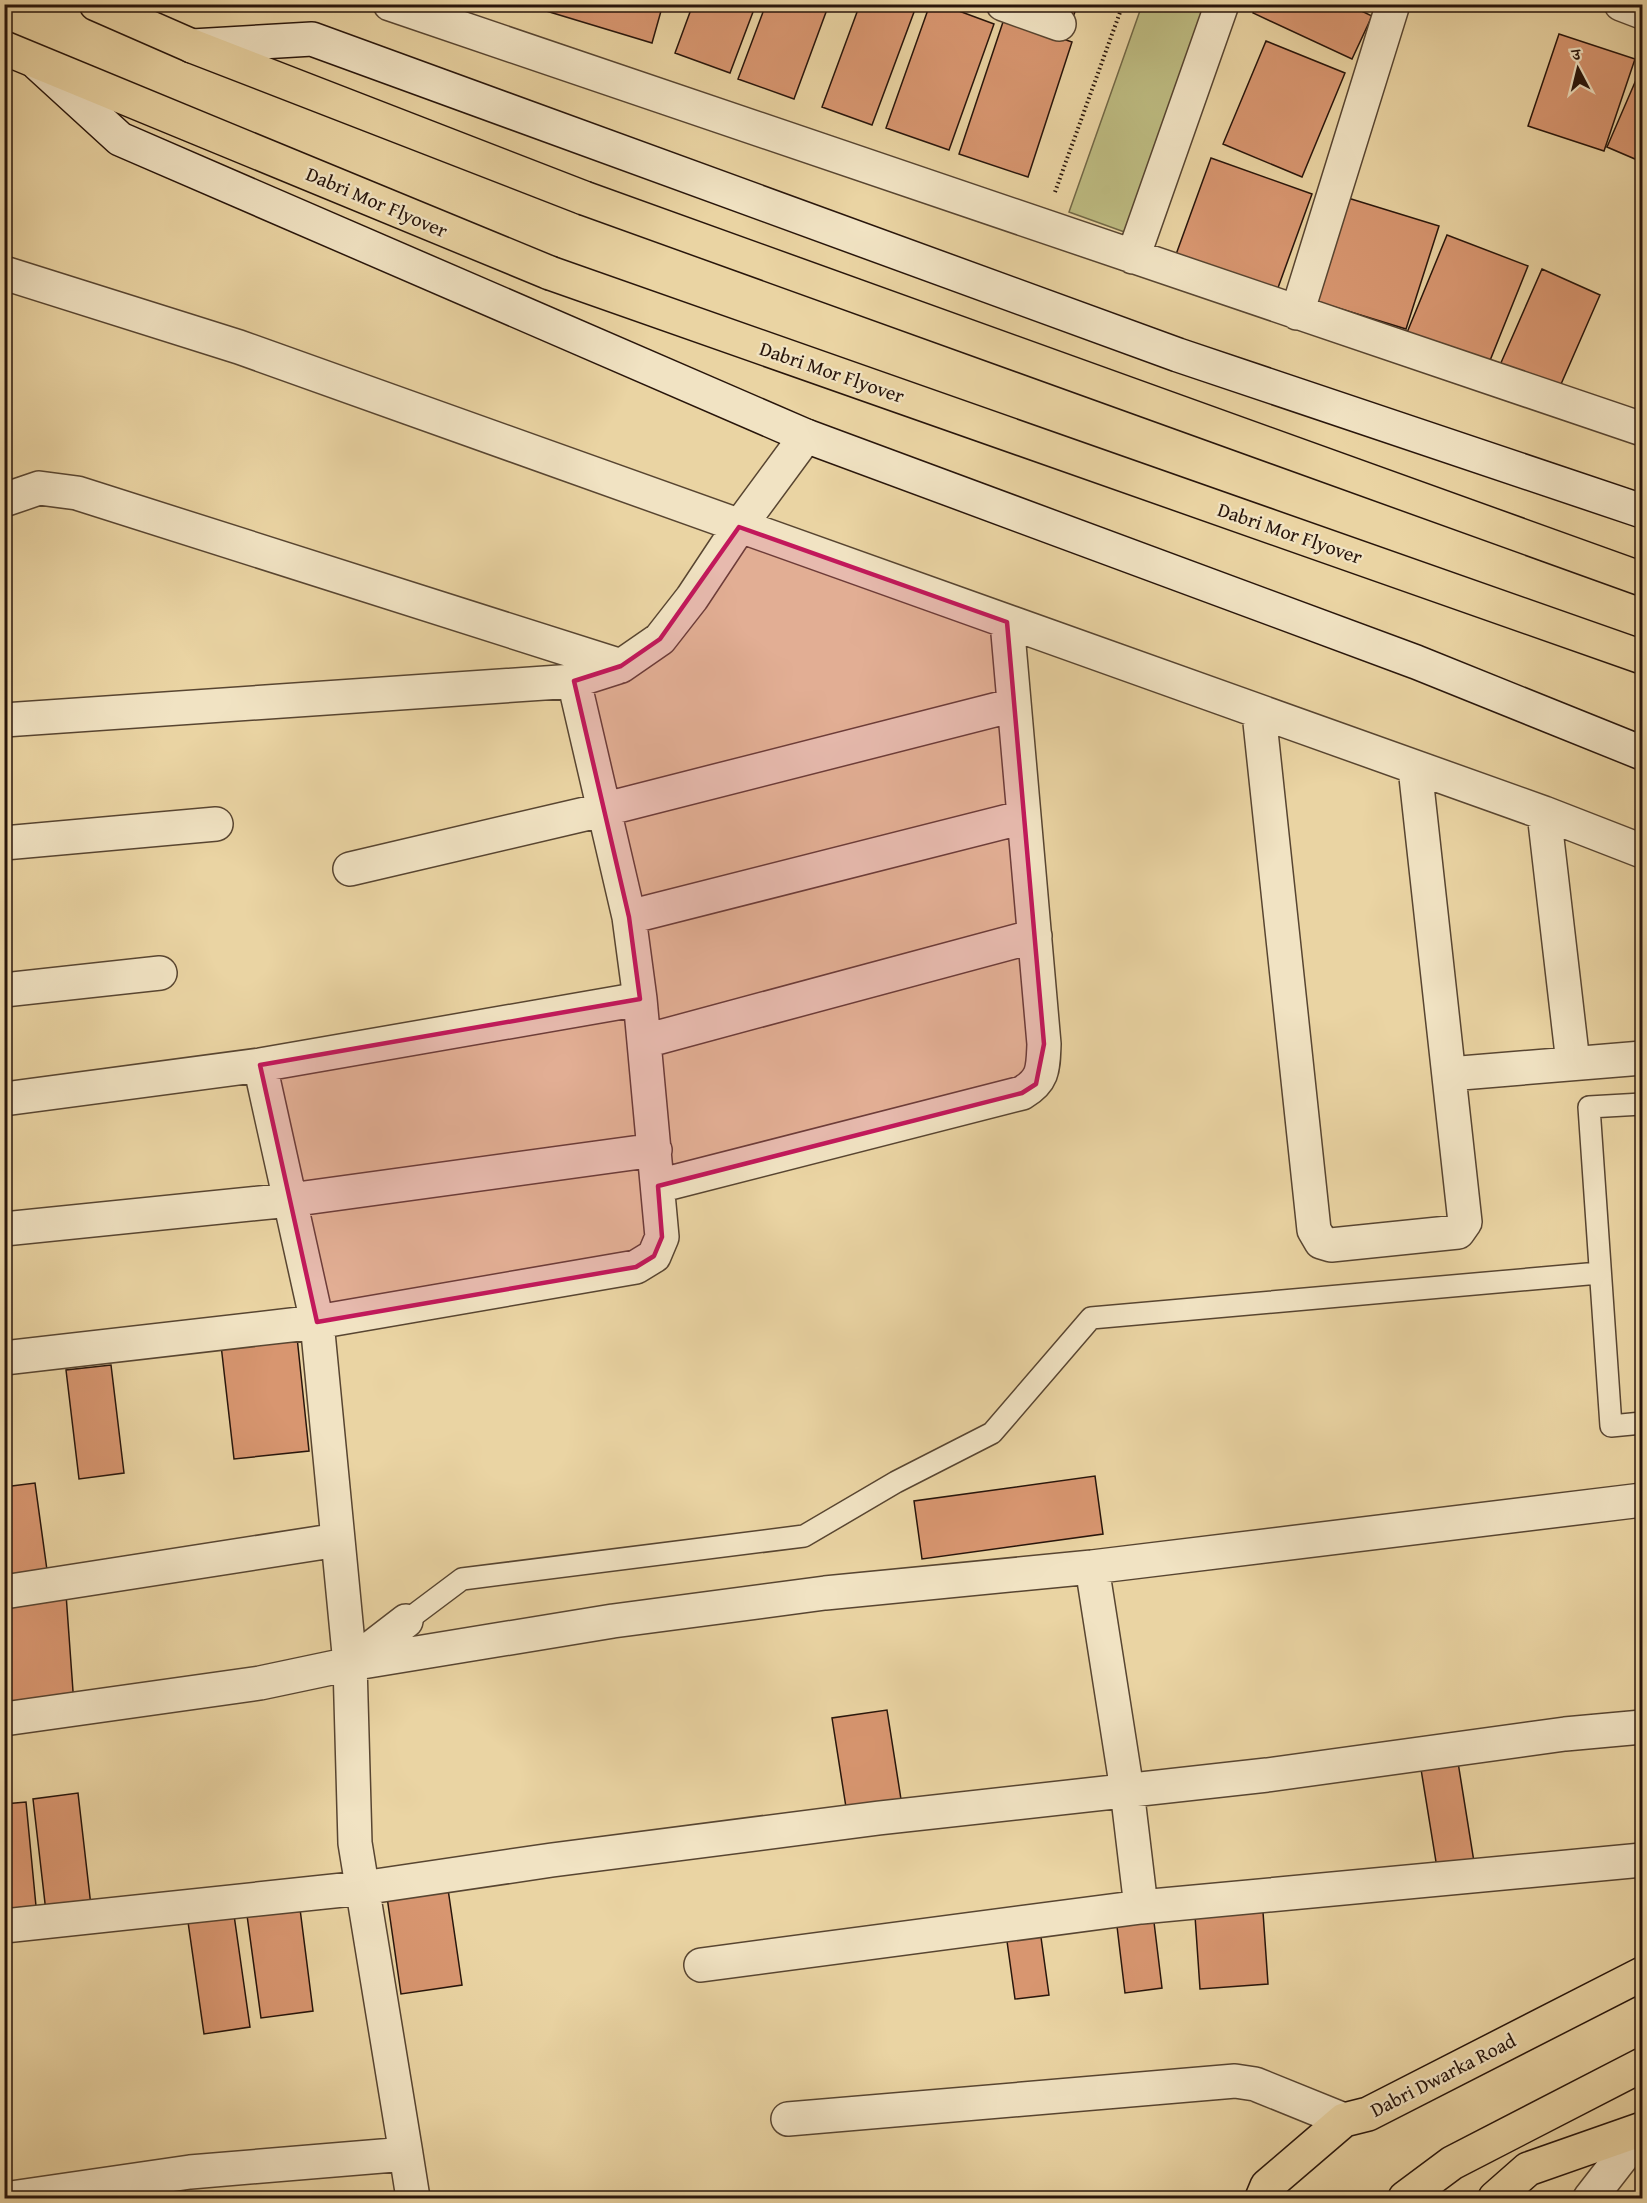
<svg xmlns="http://www.w3.org/2000/svg" width="1647" height="2203" viewBox="0 0 1647 2203" font-family="'Gentium Book Plus','Noto Serif Devanagari',serif">
	<rect width="100%" height="100%" fill="#ead4a3"/>
	<filter id="stains"><feTurbulence type="fractalNoise" baseFrequency=".00333" numOctaves="4"/><feColorMatrix values="0 0 0 0 .2 0 0 0 0 .09 0 0 0 0 .02 0 0 0 .5 -.17"/></filter>
	<radialGradient id="worn" r=".72"><stop offset=".6" stop-color="#630" stop-opacity="0"/><stop offset="1" stop-color="#630" stop-opacity=".3"/></radialGradient>
	<path fill="#bdbb81" stroke="#726846" stroke-width="1.5" d="M1142 5H1219L1130 234 1069 212Z"/>
	<path fill="#d89670" stroke="#28150b" stroke-width="1.5" d="M523 4H663L652 43Z
		M693 4H756L730 73 675 53Z
		M766 4H829L794 99 738 79Z
		M860 4H917L872 125 822 107Z
		M930 4H940L994 24 949 150 886 128Z
		M1036 4H1078L1073 17Z
		M1257 4H1347L1372 16 1352 59 1253 13Z
		M1004 19 1072 42 1028 177 959 154Z
		M1559 34 1635 59 1604 151 1528 126Z
		M1266 41 1345 73 1302 177 1223 144Z
		M1642 66V162L1607 147Z
		M1211 158 1312 194 1275 296 1174 260Z
		M1348 198 1439 226 1406 329 1315 301Z
		M1447 235 1528 266 1487 368 1406 335Z
		M1542 269 1600 295 1558 391 1500 365Z
		M297 1337 309 1451 234 1459 221 1345Z
		M111 1365 124 1473 79 1479 66 1370Z
		M1095 1476 1103 1534 922 1559 914 1501Z
		M35 1483 47 1570 4 1576V1487Z
		M66 1594 74 1705 4 1710V1598Z
		M887 1710 903 1812 848 1820 832 1718Z
		M1457 1756 1474 1862 1437 1868 1420 1763Z
		M78 1793 91 1906 46 1912 33 1799Z
		M26 1802 36 1906 4 1909V1804Z
		M448 1889 462 1985 401 1994 387 1897Z
		M299 1901 313 2011 261 2018 246 1908Z
		M233 1908 250 2027 204 2034 187 1915Z
		M1263 1912 1268 1984 1200 1989 1195 1916Z
		M1153 1914 1162 1988 1125 1993 1116 1918Z
		M1040 1930 1049 1995 1015 1999 1006 1934Z
		M184 2180 186 2198H133L132 2187Z"/>
	<g fill="none" stroke-linecap="round" stroke-linejoin="round">
		<defs>
			<path id="lane" d="M1642 1104 1589 1107 1611 1426 1642 1423
				M406 1621 462 1579 804 1536 896 1482 992 1433 1091 1318 1599 1273"/>
			<path id="street" d="M390 4 1642 429
				M1003 4 1059 24
				M1621 4 1642 12
				M1133 257 1222 4
				M4 273 239 347 1544 813 1642 851
				M1297 313 1393 4
				M4 500 39 488 77 493 621 666 660 639 692 598 739 527 806 436
				M574 681 629 917 640 999
				M1259 713 1314 1230 1321 1242 1331 1245 1458 1232 1465 1222 1415 768
				M4 720 574 681 621 666
				M1544 813 1573 1063
				M4 843 216 824
				M350 869 602 810 1014 705
				M629 917 1024 817
				M4 990 160 973
				M645 1041 1035 936
				M260 1065 317 1322 350 1664 355 1843 406 2154
				M1449 1074 1642 1058
				M4 1099 260 1065 640 999 662 1237 654 1256 636 1267 317 1322 4 1358
				M658 1186 1022 1093C1044 1080 1043 1068 1044 1044L1007 622
				M4 1229 290 1200 655 1150
				M1092 1567 1127 1790 1141 1907
				M4 1592 338 1540
				M354 1661 406 1621
				M4 1719 260 1683 350 1664 613 1621 825 1593 1092 1567 1642 1500
				M4 1926 362 1888 552 1860 879 1818 1267 1775 1565 1734 1642 1727
				M701 1965 1141 1907 1642 1860
				M788 2119 1235 2081 1255 2084 1344 2120
				M11 2198 190 2172 406 2154 413 2198
				M1590 2198 1642 2131"/>
			<path id="secondary" d="M192 46 312 39 1178 355 1642 511
				M38 64 120 139 806 436 1416 662 1642 753"/>
			<path id="primary" d="M96 4 192 46 584 198
				M4 48 550 273
				M1262 2198 1267 2186 1344 2120 1368 2114 1642 1974
				M1405 2198 1452 2163 1642 2065
				M1495 2198 1528 2169 1642 2129"/>
		</defs>
		<use href="#lane" stroke="#584531" stroke-width="24"/>
		<use href="#street" stroke="#584531" stroke-width="36"/>
		<use href="#secondary" stroke="#28150b" stroke-width="36"/>
		<use href="#primary" stroke="#28150b" stroke-width="36"/>
		<path stroke="#28150b" stroke-width="4" stroke-dasharray="1.5 3" stroke-linecap="butt" d="M1055 192 1123 4"/>
		<use href="#lane" stroke="#f1e3c3" stroke-width="21"/>
		<use href="#street" stroke="#f1e3c3" stroke-width="33"/>
		<use href="#secondary" stroke="#f1e3c3" stroke-width="33"/>
		<use href="#primary" stroke="#ead4a3" stroke-width="33"/>
		<defs>
			<path id="primary-bridge" d="M584 198 1642 579
				M550 273 1642 657"/>
		</defs>
		<use href="#primary-bridge" stroke="#28150b" stroke-width="36" stroke-linecap="butt"/>
		<use href="#primary-bridge" stroke="#ead4a3" stroke-width="33"/>
	</g>
	<path fill="#c2185b" fill-opacity="0.2" stroke="#c2185b" stroke-width="4.5" stroke-linejoin="round" d="M739 527 1007 622 1044 1044 1036 1084 1022 1093 658 1186 662 1237 654 1256 636 1267 317 1322 260 1065 640 999 629 917 574 681 621 666 660 639Z"/>
	<g text-anchor="middle" stroke-width="4.5" stroke-linejoin="round" paint-order="stroke">
		<g font-size="20" fill="#28150b" stroke="#f1e3c3">
			<text transform="translate(377 202) rotate(23)" y="7">Dabri Mor Flyover</text>
			<text transform="translate(832 372) rotate(19)" y="7">Dabri Mor Flyover</text>
			<text transform="translate(1290 533) rotate(19)" y="7">Dabri Mor Flyover</text>
			<text transform="translate(1443 2075) rotate(-27)" y="7">Dabri Dwarka Road</text>
		</g>
	</g>
	<rect width="1647" height="2203" fill="none" stroke="#ead4a3" stroke-width="24"/>
	<rect x="6" y="6" width="1635" height="2191" fill="none" stroke="#28150b" stroke-width="3"/>
	<rect x="12" y="12" width="1623" height="2179" fill="none" stroke="#28150b" stroke-width="1.5"/>
	<g transform="translate(1578 69) rotate(353)" stroke="#f1e3c3" stroke-width="4.5" paint-order="stroke">
	<path d="M0-4.5L10 22L0 15L-10 22Z" fill="#28150b"/>
	<text y="-9" font-size="16" font-weight="bold" text-anchor="middle" fill="#28150b">उ</text>
	</g>
	<rect width="100%" height="100%" filter="url(#stains)"/>
	<rect width="100%" height="100%" fill="url(#worn)"/>
</svg>
